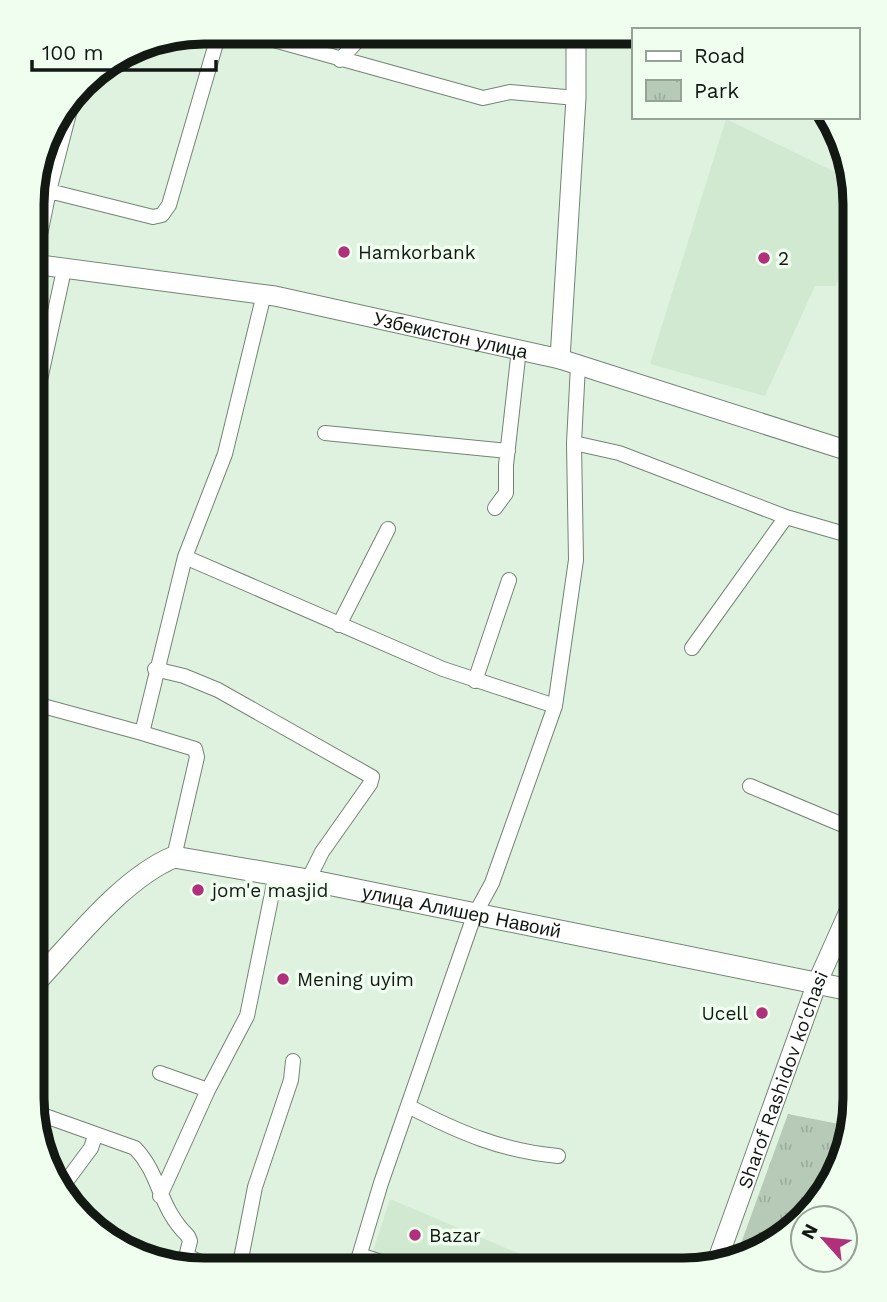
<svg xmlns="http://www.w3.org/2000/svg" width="887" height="1302" viewBox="0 0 887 1302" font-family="'Work Sans',sans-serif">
	<defs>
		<pattern id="park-tufts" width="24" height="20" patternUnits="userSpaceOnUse" patternTransform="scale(1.75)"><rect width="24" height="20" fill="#b6cab7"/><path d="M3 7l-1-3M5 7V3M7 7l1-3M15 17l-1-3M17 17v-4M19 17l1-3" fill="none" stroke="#9bad9c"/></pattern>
	</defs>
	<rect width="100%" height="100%" fill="#dff2e0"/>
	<path fill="#d0e9d0" d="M726 119 851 180 855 204V231L836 286H815L765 396 650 364Z
		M390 1199 558 1270H367Z"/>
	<path fill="url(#park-tufts)" d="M788 1114 849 1126 820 1203 750 1257 735 1260Z"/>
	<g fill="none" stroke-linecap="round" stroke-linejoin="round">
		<defs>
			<path id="lane" d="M362 1252 417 1270"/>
			<path id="street" d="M270 39 483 98 510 92 576 98
				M340 60 359 39
				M33 187 153 217 162 215 169 205 217 40
				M34 264 49 191 74 94
				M33 412 64 270
				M325 433 508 451
				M574 443 619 453 786 517 855 537
				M495 508 506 493V465L519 349
				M185 557 443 669 555 706
				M339 625 388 529
				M692 648 786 517
				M155 669 184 676 218 690 372 777 370 784 322 852 308 880
				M475 681 509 580
				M32 703 142 733
				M750 786 855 830
				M174 857 197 757 195 749 142 733 185 557 225 454 264 294
				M160 1073 208 1090
				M408 1106C458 1132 502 1151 558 1156
				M34 1112 135 1148C161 1175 158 1207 188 1236L190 1241 183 1269
				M62 1187 91 1148 95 1136
				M160 1196 208 1090 247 1016 276 874
				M186 1256 217 1269
				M239 1269 255 1187 291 1080 293 1061
				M355 1270 381 1183 474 916 492 883 555 706 576 560 574 443 578 365"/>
			<g id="secondary">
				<path id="s1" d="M33 264 275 296 560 359 855 453"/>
				<path d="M560 359 576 98V36"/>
				<path id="s2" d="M716 1264 817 983 855 898"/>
			</g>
			<g id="primary">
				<path id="s3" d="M32 986C72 944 121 879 174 857L308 880 855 991"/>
			</g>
		</defs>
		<use href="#lane" stroke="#738474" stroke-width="9"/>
		<use href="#street" stroke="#738474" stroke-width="16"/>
		<use href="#secondary" stroke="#738474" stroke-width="21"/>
		<use href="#primary" stroke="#738474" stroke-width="23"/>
		<use href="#lane" stroke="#fff" stroke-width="7"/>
		<use href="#street" stroke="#fff" stroke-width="14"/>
		<use href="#secondary" stroke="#fff" stroke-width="19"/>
		<use href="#primary" stroke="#fff" stroke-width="21"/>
	</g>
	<g fill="#b1307b" stroke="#effeef" stroke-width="2.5">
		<circle cx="344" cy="252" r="7"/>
		<circle cx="764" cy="258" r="7"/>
		<circle cx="198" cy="890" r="7"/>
		<circle cx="283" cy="979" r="7"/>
		<circle cx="762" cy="1013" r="7"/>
		<circle cx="415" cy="1235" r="7"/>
	</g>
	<g text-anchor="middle" stroke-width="7" stroke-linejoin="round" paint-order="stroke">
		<g font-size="19" fill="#121913" stroke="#effeef" text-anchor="start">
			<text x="358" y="259">Hamkorbank</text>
			<text x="778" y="265">2</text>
			<text x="212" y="897">jom'e masjid</text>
			<text x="297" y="986">Mening uyim</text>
			<text x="748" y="1020" text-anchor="end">Ucell</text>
			<text x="429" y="1242">Bazar</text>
		</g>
		<g font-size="19" fill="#121913" stroke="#effeef">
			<text dy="7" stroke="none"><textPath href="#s1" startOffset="424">Узбекистон улица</textPath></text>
			<text dy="7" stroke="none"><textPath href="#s3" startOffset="486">улица Алишер Навоий</textPath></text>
			<text dy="7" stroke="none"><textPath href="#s2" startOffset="196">Sharof Rashidov ko'chasi</textPath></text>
		</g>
	</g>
	<path d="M0 0H887V1302H0ZM204 44H683A160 160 0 0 1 843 204V1098A160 160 0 0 1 683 1258H204A160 160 0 0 1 44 1098V204A160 160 0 0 1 204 44Z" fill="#effeef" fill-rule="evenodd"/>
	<path fill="none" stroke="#121913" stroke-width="9" d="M204 44H683A160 160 0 0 1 843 204V1098A160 160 0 0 1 683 1258H204A160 160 0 0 1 44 1098V204A160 160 0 0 1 204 44Z"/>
	<rect x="632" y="28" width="228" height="91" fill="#effeef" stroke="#97a297" stroke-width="2"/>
	<rect x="646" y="51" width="35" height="10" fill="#ffffff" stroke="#97a297" stroke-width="2"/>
	<text x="694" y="63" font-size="21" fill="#121913">Road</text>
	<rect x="646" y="80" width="35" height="21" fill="url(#park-tufts)" stroke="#97a297" stroke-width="2"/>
	<text x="694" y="98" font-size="21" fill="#121913">Park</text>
	<g transform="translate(824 1239) rotate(297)"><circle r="33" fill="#effeef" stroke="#97a297" stroke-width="2"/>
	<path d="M0-5L12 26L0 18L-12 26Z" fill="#b1307b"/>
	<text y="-10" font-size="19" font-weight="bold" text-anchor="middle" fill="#121913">N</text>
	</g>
	<path d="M32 60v10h184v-10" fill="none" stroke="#121913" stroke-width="3.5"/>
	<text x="42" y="60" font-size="21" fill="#121913" stroke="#effeef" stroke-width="5" paint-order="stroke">100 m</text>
</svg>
